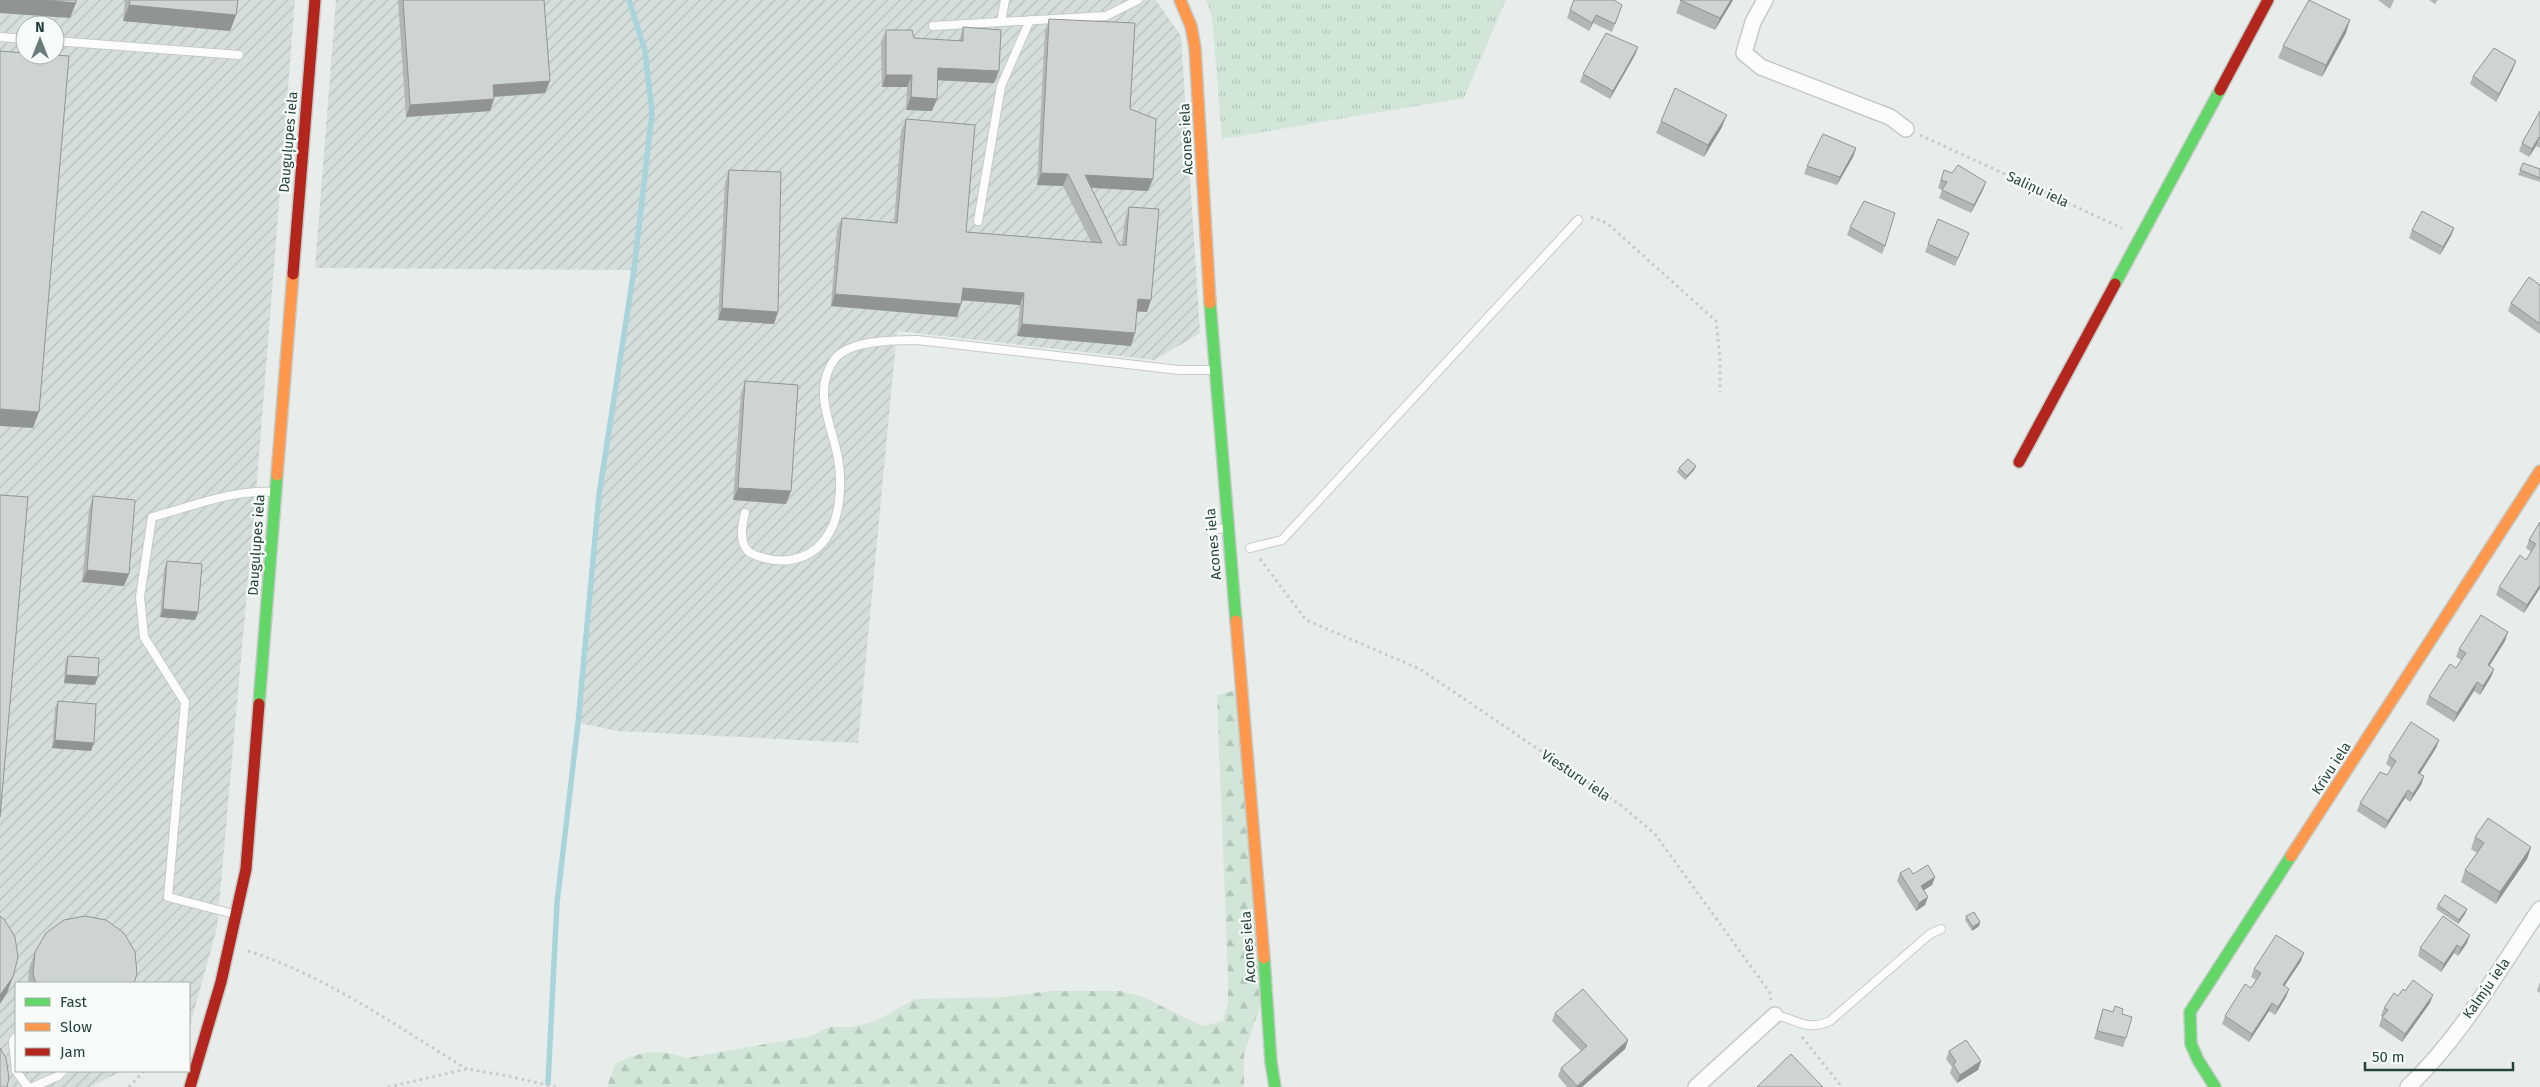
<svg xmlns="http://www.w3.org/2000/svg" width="2540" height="1087" viewBox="0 0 2540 1087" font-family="'Fira Sans',sans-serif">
	<defs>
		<pattern id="industrial-furrows" width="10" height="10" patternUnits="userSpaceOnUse" patternTransform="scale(1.25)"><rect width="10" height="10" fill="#d6dedb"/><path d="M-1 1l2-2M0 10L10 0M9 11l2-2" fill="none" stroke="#b8c0bd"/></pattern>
		<pattern id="grass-tufts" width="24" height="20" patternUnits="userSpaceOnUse" patternTransform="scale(1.25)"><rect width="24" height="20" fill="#d1e6d8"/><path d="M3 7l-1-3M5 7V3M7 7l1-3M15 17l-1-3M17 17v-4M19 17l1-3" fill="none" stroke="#b3c6ba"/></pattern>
		<pattern id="forest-firs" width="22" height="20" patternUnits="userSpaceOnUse" patternTransform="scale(1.25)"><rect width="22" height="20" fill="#d1e6d8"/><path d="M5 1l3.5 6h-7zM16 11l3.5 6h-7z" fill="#b3c6ba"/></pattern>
	</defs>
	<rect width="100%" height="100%" fill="#e8edeb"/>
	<path fill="url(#industrial-furrows)" fill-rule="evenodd" d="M0 0H295L258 469 217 928 189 1029V983H16V1071H122L90 1087H0ZM25 25H55V55H25Z
		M336 0H1156L1181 36 1200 333 1155 360 897 331 858 743 618 731 578 723 599 495 633 270 315 268Z"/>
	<path fill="url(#grass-tufts)" d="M1206 0H1506L1464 98 1222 139 1212 16Z"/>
	<path fill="url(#forest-firs)" d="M1241 689 1260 1006 1244 1054V1087H607L615 1064C643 1050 656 1049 687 1058L811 1036 830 1027H852L874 1022 915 999 1005 997 1049 991H1120L1141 996 1202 1026 1223 1021 1228 1002V978L1217 695Z"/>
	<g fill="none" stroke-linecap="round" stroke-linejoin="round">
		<path stroke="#a9d4db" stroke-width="5.5" d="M548 1083 557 903 578 723 599 495 634 270 652 113 645 51 629 0"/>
		<defs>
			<path id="lane" d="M1001 22 1005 0
				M933 26 1106 16 1138 0
				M0 37 25 39
				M55 41 239 55
				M978 221 1001 86 1030 20
				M745 513C742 524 739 540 747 550 751 555 758 556 764 558 789 565 816 557 829 533 841 514 842 480 838 458 832 425 812 391 834 360 848 340 895 340 917 340L1179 370H1213
				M1209 530 1226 528
				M1250 548 1282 540 1578 220
				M234 914 168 897 185 702 144 637 140 597 152 517C191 507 233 489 274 492
				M1775 1015C1798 1019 1805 1032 1830 1021L1930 934 1941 929
				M16 1037 13 1041 16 1071
				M16 1071 28 1087
				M33 1087 58 1076 63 1071"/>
			<path id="street" d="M1765 0 1753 22 1744 53 1761 67 1890 117 1906 129
				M1696 1087 1775 1015
				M2408 1087C2461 1037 2499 969 2540 909"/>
			<path id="fast" d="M2115 284 2220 90
				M1210 303 1236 621
				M259 704 277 475
				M1264 958 1271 1062 1275 1087
				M2215 1087 2198 1060 2191 1044 2190 1012 2291 856"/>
			<path id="slow" d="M1180 0 1191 26 1195 48 1210 303
				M277 475 293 274
				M1236 621 1264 958
				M2291 856 2540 471"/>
			<path id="jam" d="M2220 90 2268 0
				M293 274 315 0
				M2019 462 2115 284
				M190 1087 221 982 246 869 259 704"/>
		</defs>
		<use href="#lane" stroke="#c5cac8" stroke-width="10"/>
		<use href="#street" stroke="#c5cac8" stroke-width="18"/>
		<use href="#fast" stroke="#c3cbc8" stroke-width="14"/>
		<use href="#slow" stroke="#c3cbc8" stroke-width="14"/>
		<use href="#jam" stroke="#c3cbc8" stroke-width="14"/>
		<path stroke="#c3ccca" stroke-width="3" stroke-dasharray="2.5 4" stroke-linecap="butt" d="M1920 135 2122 228
			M1591 217 1607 223 1716 321 1720 357V392
			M1260 559 1306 620 1420 669 1622 806 1655 834 1770 993 1771 1000
			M248 951C327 976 397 1027 467 1069
			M1802 1037 1842 1087
			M129 1087 144 1071
			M388 1087 467 1069 503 1075 556 1087"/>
		<use href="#lane" stroke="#fcfcfc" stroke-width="8"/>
		<use href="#street" stroke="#fcfcfc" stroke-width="15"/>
		<use href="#fast" stroke="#63d668" stroke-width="11"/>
		<use href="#slow" stroke="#ff974d" stroke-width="11"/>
		<use href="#jam" stroke="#b3261e" stroke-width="11"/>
	</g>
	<path fill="#b2b6b5" d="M125 0H238L236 15 230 31 123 21Z
		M398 0H544L545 93 494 97 490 111 406 117Z
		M1681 0H1733L1715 30 1676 13Z
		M2378 0H2394L2390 9Z
		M2429 0H2438L2435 4Z
		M1622 5 1612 32 1593 23 1589 31 1567 18 1570 10Z
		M1049 19 1130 109 1148 191 1091 188 1119 245H1122L1125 219 1129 207 1147 312 1137 311 1131 346 1017 336 1020 305 962 300 957 317 831 306 837 230 842 218 894 223 901 131 906 119 966 232 1091 242 1063 186 1037 185 1045 31Z
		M963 27 994 83 937 80 932 111 906 110 907 87H882L881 42 886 30 914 38 959 41Z
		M2346 33 2322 77 2278 58 2283 46Z
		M1638 47 1635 55 1610 99 1580 82 1583 74Z
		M2513 69 2496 102 2470 84 2473 76Z
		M2540 111V148L2536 146 2529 157 2519 151 2522 143Z
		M1661 121 1722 127 1704 157 1656 133Z
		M1856 148 1853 157 1837 185 1804 174 1807 166Z
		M2523 163 2540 169V182L2518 175Z
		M729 170 774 324 718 320 725 182Z
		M1944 170 1983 190 1971 213 1939 198 1942 190 1938 188Z
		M1938 219 1966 241 1955 266 1925 252Z
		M1850 227 1885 246 1882 254 1847 235Z
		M2454 228 2451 236 2440 255 2409 238 2412 230Z
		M2540 285V334L2508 311 2511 303Z
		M745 381 786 504 733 500 741 393Z
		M1696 466 1694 470 1685 480 1677 472 1679 468Z
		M93 496 124 586 82 582 89 509Z
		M2540 522V588L2524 613 2496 595 2499 587 2526 560 2531 552 2526 548 2529 540Z
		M167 561 198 612 195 620 160 617 164 569Z
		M2505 641 2489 666 2494 669 2491 677 2480 695 2474 691 2454 722 2426 704 2429 696 2456 668 2461 660 2456 657 2459 649Z
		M68 656 95 685 64 683 65 664Z
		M58 701 91 751 52 748 55 709Z
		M2439 740 2436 748 2420 774 2424 776 2421 785 2410 802 2405 798 2385 829 2357 811 2360 803 2387 775 2392 768 2386 764 2389 756Z
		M2475 837 2531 847 2527 859 2496 904 2461 882 2465 870 2477 853 2471 849Z
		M1900 873 1913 874 1935 877 1932 885 1924 890 1925 905 1916 911 1897 881Z
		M2438 905 2467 909 2465 914 2458 924 2436 909Z
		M1966 916 1980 922 1979 926 1972 931 1965 920Z
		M2467 943 2458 956 2454 953 2441 972 2418 956 2420 948Z
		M35 952 134 983H28L29 968Z
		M2301 961 2284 986 2289 989 2286 997 2275 1015 2269 1011 2249 1042 2222 1024 2225 1016 2251 988 2256 980 2251 977 2254 969Z
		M2540 982V993L2537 991Z
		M2405 991 2430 1003 2402 1042 2379 1026 2382 1017 2381 1016 2384 1008 2398 996Z
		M2115 1006 2122 1014 2126 1038 2123 1047 2094 1039 2103 1009 2113 1012Z
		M1555 1013 1628 1040 1625 1049 1582 1087H1567L1558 1076 1561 1068 1581 1051 1552 1021Z
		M1949 1051 1981 1061 1978 1070 1957 1083 1950 1073 1952 1067 1946 1059Z"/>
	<path fill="#919493" d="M0 0H45L76 3 70 18 0 13Z
		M1731 0H1733L1715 30 1720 18Z
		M129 5 236 15 230 31 123 21Z
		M1596 15 1593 23 1589 31 1592 23Z
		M2350 20 2346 33 2322 77 2326 65Z
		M1638 47 1635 55 1610 99 1613 91Z
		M2516 61 2513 69 2496 102 2499 94Z
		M938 68 999 71 994 83 934 80Z
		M886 75H912L907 87H882Z
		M550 81 545 93 489 97 493 85Z
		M911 97 937 99 932 111 906 110Z
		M494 99 490 111 406 117 410 105Z
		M1727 115 1722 127 1704 157 1708 145Z
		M2539 137 2536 146 2529 157 2532 149Z
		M1856 148 1853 157 1837 185 1840 177Z
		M1041 173 1068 174 1063 186 1037 185Z
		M1085 175 1153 179 1148 191 1081 187Z
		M1986 182 1983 190 1971 213 1974 205Z
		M2454 228 2451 236 2440 255 2443 247Z
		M963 288 1024 293 1020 305 958 300Z
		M835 294 961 304 957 317 831 306Z
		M1138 299 1151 300 1147 312 1134 311Z
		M722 308 778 312 774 324 718 320Z
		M1022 324 1135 333 1131 346 1017 336Z
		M0 409 39 412 33 428 0 426Z
		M1696 466 1694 470 1685 480 1687 476Z
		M738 488 791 491 786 504 733 500Z
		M87 570 129 574 124 586 82 582Z
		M2540 585V588L2524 613 2527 605Z
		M163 609 198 612 195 620 160 617Z
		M2508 632 2505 641 2485 673 2488 665Z
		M2494 669 2491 677 2480 695 2483 686Z
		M66 675 98 677 95 685 64 683Z
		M2477 682 2474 691 2454 722 2457 713Z
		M55 740 94 743 91 751 52 748Z
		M2439 740 2436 748 2415 781 2418 773Z
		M2424 776 2421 785 2410 802 2413 794Z
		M2408 790 2405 798 2385 829 2388 821Z
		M2531 847 2527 859 2496 904 2500 892Z
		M1935 877 1932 885 1918 894 1921 886Z
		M1928 897 1925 905 1916 911 1919 903Z
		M2467 909 2465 914 2458 924 2459 920Z
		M1980 922 1979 926 1972 931 1973 927Z
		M2470 935 2467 943 2458 956 2461 948Z
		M2457 945 2454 953 2441 972 2444 964Z
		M2304 953 2301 961 2280 993 2283 985Z
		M13 977 7 993 0 1004V995Z
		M2289 989 2286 997 2275 1015 2278 1007Z
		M2433 995 2430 1003 2402 1042 2405 1034Z
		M2272 1003 2269 1011 2249 1042 2252 1034Z
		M1628 1040 1625 1049 1582 1087H1577Z
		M1981 1061 1978 1070 1957 1083 1960 1075Z"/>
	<path fill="#cfd4d2" stroke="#919493" d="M45 0H76V3Z
		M130 0H238L236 15 129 5Z
		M403 0H544L550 81 493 85 494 99 410 105Z
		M1574 0H1614L1622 5 1615 24 1596 15 1592 23 1570 10Z
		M1680 0H1731L1720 18Z
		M2309 0 2350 20 2326 65 2283 46Z
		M1049 19 1135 23 1130 109 1156 119 1153 179 1085 175 1119 245H1126L1129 207 1159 209 1151 300 1138 299 1135 333 1022 324 1024 293 963 288 961 304 835 294 842 218 897 223 906 119 975 125 966 232 1102 243 1068 174 1041 173Z
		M963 27 1001 30 999 71 938 68 937 99 911 97 912 75H886V30H912L914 38 963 41Z
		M1606 33 1638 47 1613 91 1583 74Z
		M2494 48 2516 61 2499 94 2473 76Z
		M0 51 25 53V55H52L69 56 39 412 0 409Z
		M1675 88 1727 115 1708 145 1661 121Z
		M2540 111V138L2539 137 2532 149 2522 143Z
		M1823 134 1856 148 1840 177 1807 166Z
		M2523 163 2540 169V178L2520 170Z
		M1958 165 1986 182 1974 205 1942 190 1947 182 1941 180 1944 170 1952 173Z
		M729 170 781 172 778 312 722 308Z
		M1864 201 1895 213 1885 246 1850 227Z
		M2422 211 2454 228 2443 247 2412 230Z
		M1938 219 1969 233 1958 258 1928 244Z
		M2529 277 2540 285V324L2511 303Z
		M745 381 798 385 791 491 738 488Z
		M1688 459 1696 466 1687 476 1679 468Z
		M0 495 28 497 0 817Z
		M93 496 135 500 129 574 87 570Z
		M2540 522V585L2527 605 2499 587 2520 555 2526 560 2536 544 2529 540Z
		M167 561 202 564 198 612 163 609Z
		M2481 615 2508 632 2488 665 2494 669 2483 686 2477 682 2457 713 2429 696 2450 664 2456 668 2466 653 2459 649Z
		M68 656 99 658 98 677 66 675Z
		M58 701 96 704 94 743 55 740Z
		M2411 722 2439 740 2418 773 2424 776 2413 794 2408 790 2388 821 2360 803 2380 772 2387 775 2396 761 2389 756Z
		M2488 818 2531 847 2500 892 2465 870 2484 843 2475 837Z
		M1928 865 1935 877 1921 886 1928 897 1919 903 1900 873 1909 868 1913 874Z
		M2445 895 2467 909 2459 920 2438 905Z
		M1974 912 1980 922 1973 927 1966 916Z
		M0 916 4 919 15 937 18 957 13 977 0 995Z
		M85 916 106 920 124 933 135 952 137 974 134 983H36L33 974 35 952 46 933 64 920Z
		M2443 916 2470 935 2461 948 2457 945 2444 964 2420 948Z
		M2276 935 2304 953 2283 985 2289 989 2278 1007 2272 1003 2252 1034 2225 1016 2245 984 2251 988 2261 973 2254 969Z
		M2413 980 2433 995 2405 1034 2382 1017 2388 1010 2384 1008 2394 993 2398 996 2403 989 2405 991Z
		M1583 989 1628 1040 1577 1086 1561 1068 1587 1046 1555 1013Z
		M2115 1006 2123 1009 2122 1014 2132 1017 2126 1038 2097 1031 2103 1009 2113 1012Z
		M1966 1040 1981 1061 1960 1075 1953 1064 1956 1062 1949 1051Z
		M0 1048 6 1058 9 1078 7 1087H0Z
		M1791 1054 1823 1087H1757Z"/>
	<g text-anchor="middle" stroke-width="4.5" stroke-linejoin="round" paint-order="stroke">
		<g font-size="14" fill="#24423a" stroke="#f7fbf9">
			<text transform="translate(1186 139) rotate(-93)" y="5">Acones iela</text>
			<text transform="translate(288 142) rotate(-85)" y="5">Dauguļupes iela</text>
			<text transform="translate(2038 189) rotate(25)" y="5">Saliņu iela</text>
			<text transform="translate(1213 544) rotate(-95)" y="5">Acones iela</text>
			<text transform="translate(256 545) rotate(-86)" y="5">Dauguļupes iela</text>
			<text transform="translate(2331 768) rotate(-57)" y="5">Krīvu iela</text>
			<text transform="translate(1576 775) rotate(34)" y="5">Viesturu iela</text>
			<text transform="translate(1248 947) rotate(-94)" y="5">Acones iela</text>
			<text transform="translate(2486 988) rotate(-55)" y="5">Kalmju iela</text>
		</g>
	</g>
	<rect x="15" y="982" width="175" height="90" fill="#f7fbf9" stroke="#a3b1ad"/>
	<rect x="25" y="998" width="25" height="8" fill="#63d668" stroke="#a3b1ad"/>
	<text x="60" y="1007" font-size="15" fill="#24423a">Fast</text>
	<rect x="25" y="1023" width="25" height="8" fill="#ff974d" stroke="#a3b1ad"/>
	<text x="60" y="1032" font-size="15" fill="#24423a">Slow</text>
	<rect x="25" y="1048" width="25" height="8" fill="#b3261e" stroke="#a3b1ad"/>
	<text x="60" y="1057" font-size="15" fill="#24423a">Jam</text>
	<g transform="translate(40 40)"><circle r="24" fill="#f7fbf9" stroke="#a3b1ad"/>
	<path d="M0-4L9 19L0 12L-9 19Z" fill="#697e78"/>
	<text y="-8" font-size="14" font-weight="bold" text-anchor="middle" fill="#24423a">N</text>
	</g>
	<path d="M2365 1062v8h148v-8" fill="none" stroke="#24423a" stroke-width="2.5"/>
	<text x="2372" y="1062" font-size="15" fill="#24423a" stroke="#f7fbf9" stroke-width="4" paint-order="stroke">50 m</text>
</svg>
